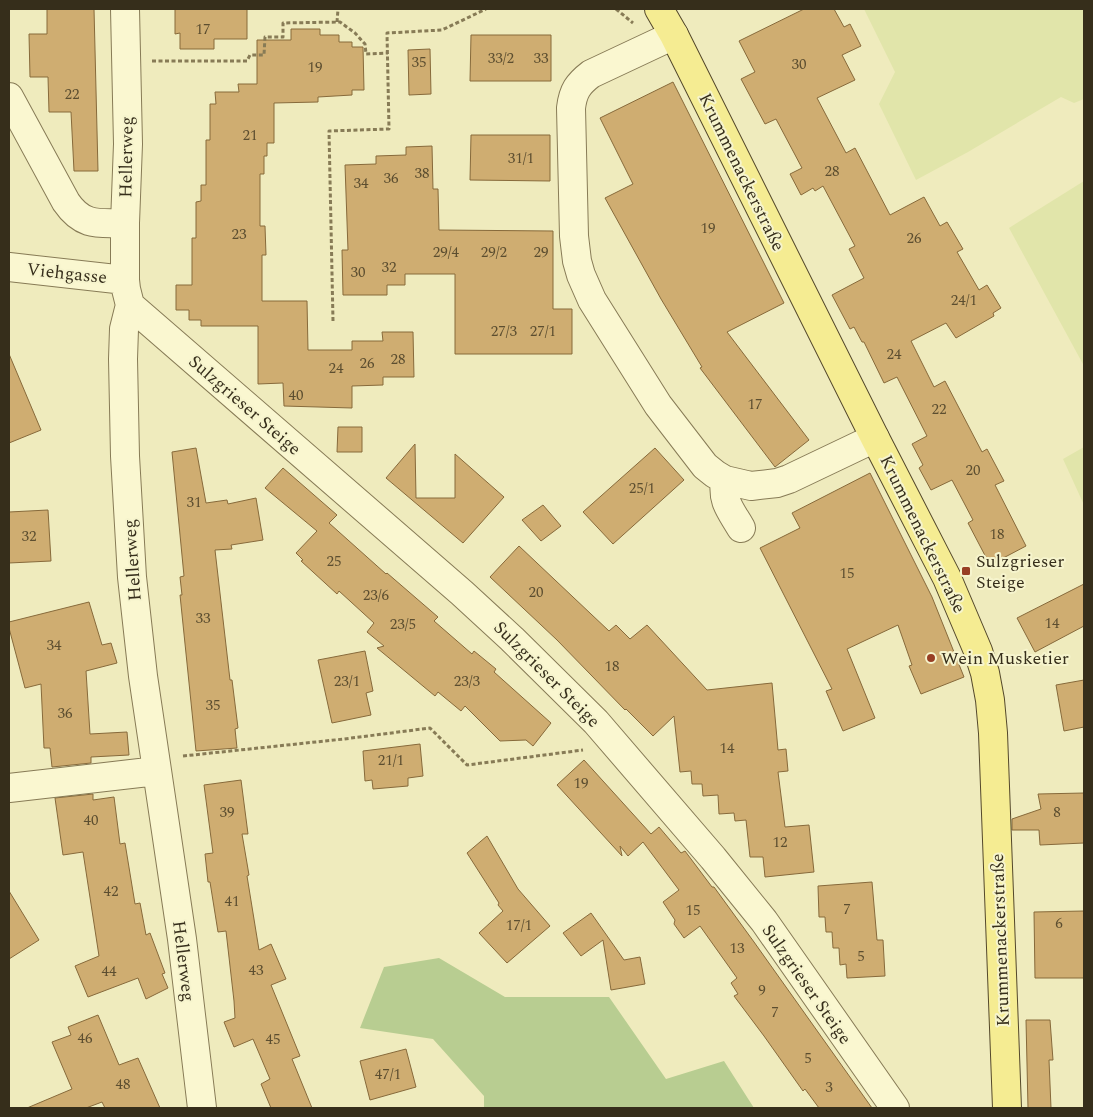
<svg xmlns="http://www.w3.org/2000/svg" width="1093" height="1117" viewBox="0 0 1093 1117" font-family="Spectral,serif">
	<rect width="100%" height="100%" fill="#efebbd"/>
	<path fill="#e1e5aa" d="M864 9H1084V99L1074 103 1061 97 968 152 916 180 879 104 895 72Z
		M1084 181V366L1009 228Z
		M1084 447V505L1063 459Z"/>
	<path fill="#b8cd91" d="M439 958 505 997H609L666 1079 724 1061 754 1108H484V1096L433 1039 360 1028 384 967Z"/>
	<path fill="#cfad71" stroke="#876a3b" d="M47 9H94L98 171H74L71 112H49L48 77H30L29 34H47Z
		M175 9H247V39H214V49H180V33L175 34Z
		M804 9H834L844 27 850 24 861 46 842 55 855 80 817 98 846 153 855 148 890 215 924 197 940 226 947 222 963 249 957 252 979 290 987 285 1001 308 993 313 994 316 956 338 946 323 911 341 934 387 945 381 982 452 987 449 1004 481 995 485 1026 546 990 565 968 523 973 520 952 480 931 490 919 468 923 465 912 444 927 436 897 377 884 383 864 342H862L854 327 850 329 832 295 864 278 849 249 855 246 823 186 815 191 813 188 801 195 790 174 802 168 776 119 765 124 741 79 755 72 739 41Z
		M291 29H320V35H339V42H352V47H363L364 90H352V95L318 97V102L274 103V143H267V156H264V174H260V226H265L266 255H262V301H307L308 350H352V341H383L382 332H413L414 377H383V385L352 386V408L284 406 283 383 258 384V326H201V320H189V310H176V285H192V238H196V202L201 201V185H206V140H210V104H216L215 92H239L238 84H257V40H291Z
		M471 35H551V81H470Z
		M430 49 431 94 409 95 408 50Z
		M673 82 784 303 727 332 809 440 775 467 700 368 702 367 661 299 605 198 633 184 600 118Z
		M471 135H550V181L470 180Z
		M432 146 433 189H438L439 230 553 231V309H572V354H455V274H405V285H387V295H343L342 250H348L345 165 376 164V156L406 155V147Z
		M9 354 41 430 9 443Z
		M338 427H362V452H337Z
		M415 444 416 498H455V454L504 497 463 543 386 478Z
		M196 448 206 503 227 500 228 504 256 498 263 540 231 545 232 549 215 550 230 680H232L238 728 235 729 237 748 196 751 180 595H182L180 577 184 576 172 452Z
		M655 448 684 480 613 544 583 512Z
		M283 468 337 515 329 523 386 574 387 573 438 617 434 621 472 654 474 651 496 669 494 672 551 723 533 746 526 740 500 741 465 706 461 711 438 692 435 696 377 648 384 646 367 632 374 623 339 591 337 594 301 561 303 560 296 553 317 531 265 488Z
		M870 473 932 597 964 677 921 694 909 666 912 665 898 625 847 649 875 718 843 731 826 691 832 689 760 548 800 528 792 513Z
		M543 505 561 526 541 541 522 520Z
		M48 510 51 561 9 563V512Z
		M519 546 609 631 616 625 630 639 647 625 707 690 772 683 778 750 786 749 788 771 778 772 785 827 809 825 814 872 765 877 763 857H750L746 820 735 821 734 813 719 814 718 795 703 796 702 784H692L691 771 680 772 674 716 653 736 626 709 625 710 557 640 490 577Z
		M1084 584V626L1035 652 1017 618Z
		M89 602 102 645 111 643 117 663 86 671 90 734 127 732 129 755 91 757V763L52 767 50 748H44L41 684 25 688 9 628V622Z
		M365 651 373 691 366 693 371 715 332 723 318 660Z
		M1084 680V727L1064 731 1056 685Z
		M420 744 423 776 408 778V786L373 789 372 780 365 781 363 751Z
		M584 760 651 834 659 827 681 853 685 851 712 887H714L754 942 872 1108H819L805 1089 803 1091 764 1036 734 996 738 994 731 983 737 978 700 926 684 938 674 924 675 920 663 902 679 890 643 842 628 856 620 846 622 856 557 785Z
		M241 780 248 834H242L249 875 247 876 259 950 271 944 286 979 271 985 300 1056 292 1059 312 1108H271L261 1084 270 1079 253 1039 234 1047 224 1022 235 1018 234 1001 226 931 218 932 210 882H208L205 854 213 853 204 785Z
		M1084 793V843L1040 845 1039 830H1012V819L1041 809 1038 794Z
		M93 794V800L114 797 120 844 125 843 135 904 140 903 146 935 150 933 165 973 162 974 168 988 146 999 138 978 88 997 75 966 99 956 83 852 63 855 55 798Z
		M487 836 518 889 550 926 507 963 479 933 503 911 498 905 499 903 467 853Z
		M872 882 877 940H883L885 976 847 978 846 964 840 965 839 948H833L832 932H826L825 917H819L818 886Z
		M9 891 39 940 9 959Z
		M1084 911V978H1035L1034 912Z
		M591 913 624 960 640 957 645 984 611 990 603 940 581 956 563 933Z
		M98 1015 119 1065 138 1058 160 1108H105L102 1102 86 1108H27L72 1089 52 1042 71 1035 68 1027Z
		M1026 1020H1050L1053 1060H1049L1051 1108H1028Z
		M406 1049 416 1087 370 1100 360 1061Z"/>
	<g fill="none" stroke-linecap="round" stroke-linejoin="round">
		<defs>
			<path id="minor" d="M125 9 128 144 125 223V280L126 289 130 305 124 329 123 359 125 456 132 577 143 676 182 939 202 1108
				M674 35 591 74C578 84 573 91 571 108L574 236 577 261 581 275 592 300 658 405 705 466 715 474 725 480 751 486 777 483 789 479 875 438
				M9 97 66 202C83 227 99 223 125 223
				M9 267 125 280
				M130 305 462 593 512 639 596 722 713 858 764 921 895 1108
				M725 480C722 502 730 509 741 528
				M9 788 157 771"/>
			<path id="major" d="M659 9 674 35 875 438 947 578 978 651 985 673 990 700 993 733 1007 1108"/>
		</defs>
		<use href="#minor" stroke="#877b56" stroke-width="30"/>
		<use href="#major" stroke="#54482b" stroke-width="30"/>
		<path stroke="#877b56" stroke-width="3" stroke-dasharray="4 2.5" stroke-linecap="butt" d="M616 9 633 23
			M337 22 338 9
			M152 61H247L250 55H264L265 37H283V23L340 22 355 33 365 44 366 54 388 53
			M333 321 329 131 389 129 387 33 442 30 486 9
			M183 756 344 739 430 728 467 765 583 750"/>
		<use href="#minor" stroke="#faf7d0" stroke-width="28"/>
		<use href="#major" stroke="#f5ec92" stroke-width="28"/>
	</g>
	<g fill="#983e24" stroke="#f6f4cd" stroke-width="2">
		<rect x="961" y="566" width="10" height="10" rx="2.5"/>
		<circle cx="931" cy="658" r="5"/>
	</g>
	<g text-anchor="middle" stroke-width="4" stroke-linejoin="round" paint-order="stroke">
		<g font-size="15" fill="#5c4e30">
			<text x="203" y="34">17</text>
			<text x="501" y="63">33/2</text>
			<text x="541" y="63">33</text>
			<text x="419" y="67">35</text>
			<text x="799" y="69">30</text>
			<text x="315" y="72">19</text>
			<text x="72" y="99">22</text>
			<text x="250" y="140">21</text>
			<text x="521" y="163">31/1</text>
			<text x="832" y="176">28</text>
			<text x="422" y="178">38</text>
			<text x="391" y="183">36</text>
			<text x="361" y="188">34</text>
			<text x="708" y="233">19</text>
			<text x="239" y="239">23</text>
			<text x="914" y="243">26</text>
			<text x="446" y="257">29/4</text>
			<text x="494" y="257">29/2</text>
			<text x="541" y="257">29</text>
			<text x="389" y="272">32</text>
			<text x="358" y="277">30</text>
			<text x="964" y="305">24/1</text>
			<text x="504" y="336">27/3</text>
			<text x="543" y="336">27/1</text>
			<text x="894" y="359">24</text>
			<text x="398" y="364">28</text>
			<text x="367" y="368">26</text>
			<text x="336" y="373">24</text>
			<text x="296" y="400">40</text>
			<text x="755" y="409">17</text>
			<text x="939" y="414">22</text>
			<text x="973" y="475">20</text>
			<text x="642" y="493">25/1</text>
			<text x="194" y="507">31</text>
			<text x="997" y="539">18</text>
			<text x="29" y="541">32</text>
			<text x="334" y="566">25</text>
			<text x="847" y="578">15</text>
			<text x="536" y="597">20</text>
			<text x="376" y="600">23/6</text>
			<text x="203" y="623">33</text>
			<text x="1052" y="628">14</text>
			<text x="403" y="629">23/5</text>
			<text x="54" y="650">34</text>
			<text x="612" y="671">18</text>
			<text x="347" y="686">23/1</text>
			<text x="467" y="686">23/3</text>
			<text x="213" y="710">35</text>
			<text x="65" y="718">36</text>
			<text x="727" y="753">14</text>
			<text x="391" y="765">21/1</text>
			<text x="581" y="788">19</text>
			<text x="227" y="817">39</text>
			<text x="1057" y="817">8</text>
			<text x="91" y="825">40</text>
			<text x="780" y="847">12</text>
			<text x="111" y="896">42</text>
			<text x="232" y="906">41</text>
			<text x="847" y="914">7</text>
			<text x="693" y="915">15</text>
			<text x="1059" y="928">6</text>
			<text x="519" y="930">17/1</text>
			<text x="737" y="953">13</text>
			<text x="861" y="961">5</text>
			<text x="256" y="975">43</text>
			<text x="109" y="976">44</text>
			<text x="762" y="995">9</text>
			<text x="775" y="1017">7</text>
			<text x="85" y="1043">46</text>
			<text x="273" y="1044">45</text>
			<text x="808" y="1063">5</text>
			<text x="388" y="1079">47/1</text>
			<text x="123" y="1089">48</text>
			<text x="829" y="1092">3</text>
		</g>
		<g font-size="18" fill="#362e1b" stroke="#f6f4cd">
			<text transform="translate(126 157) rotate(-89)" y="6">Hellerweg</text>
			<text transform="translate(742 172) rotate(64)" y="6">Krummenackerstraße</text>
			<text transform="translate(67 273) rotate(6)" y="6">Viehgasse</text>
			<text transform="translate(245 405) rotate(41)" y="6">Sulzgrieser Steige</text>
			<text transform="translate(923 534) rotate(64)" y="6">Krummenackerstraße</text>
			<text transform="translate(132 560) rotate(-94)" y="6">Hellerweg</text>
			<text transform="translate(547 674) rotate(45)" y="6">Sulzgrieser Steige</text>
			<text transform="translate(1000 940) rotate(-92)" y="6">Krummenackerstraße</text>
			<text transform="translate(184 961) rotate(83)" y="6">Hellerweg</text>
			<text transform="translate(807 984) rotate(55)" y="6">Sulzgrieser Steige</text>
		</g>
		<g font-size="18" fill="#362e1b" stroke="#f6f4cd" text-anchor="start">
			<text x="976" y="567">Sulzgrieser<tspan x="976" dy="21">Steige</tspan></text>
			<text x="941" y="664">Wein Musketier</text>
		</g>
	</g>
	<rect width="1093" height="1117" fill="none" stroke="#362e1b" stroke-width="20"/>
</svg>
